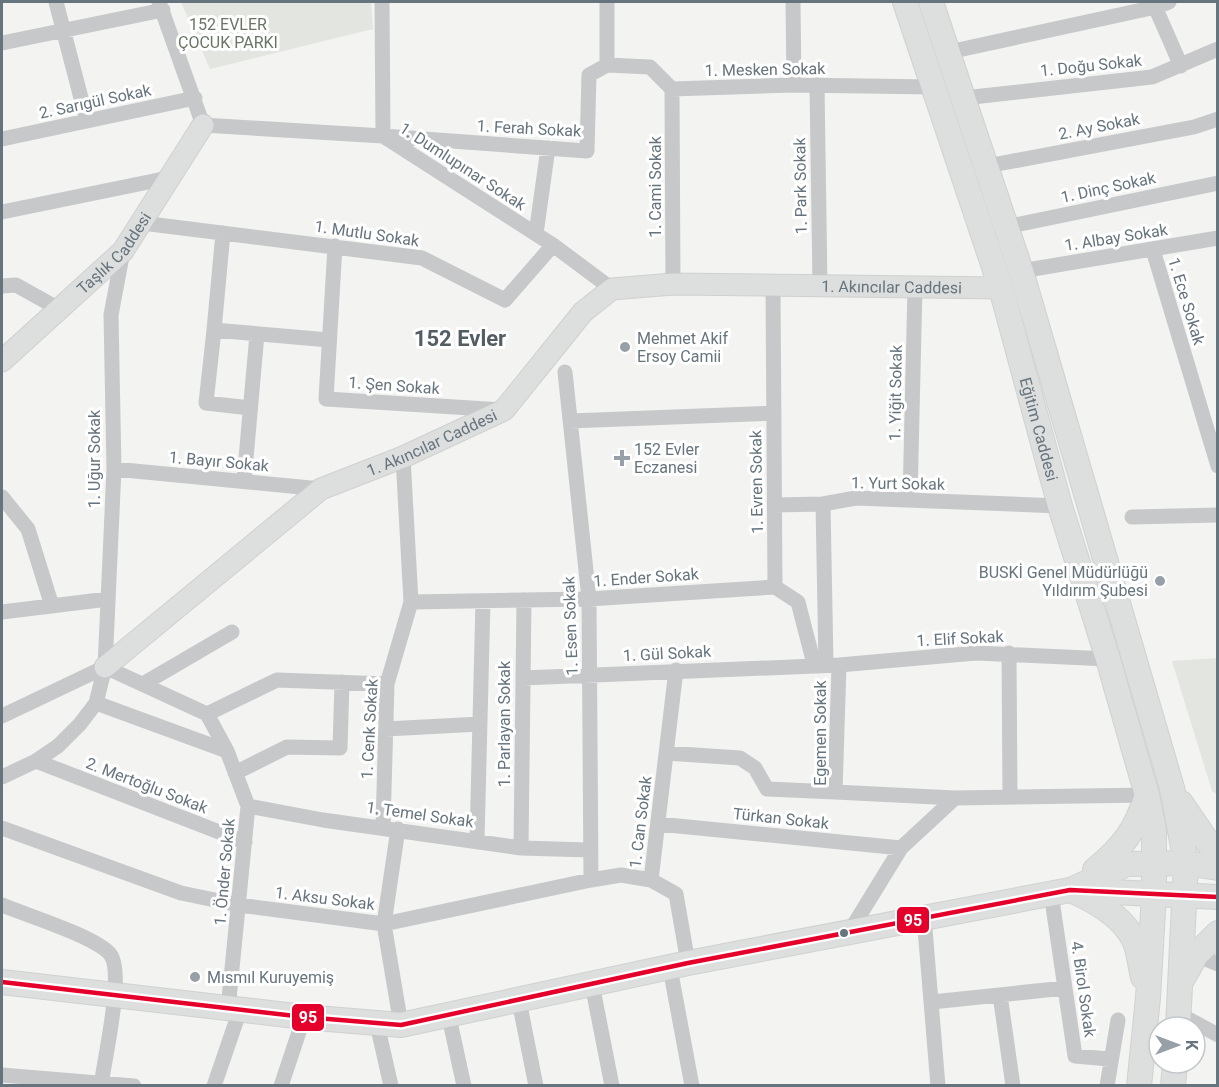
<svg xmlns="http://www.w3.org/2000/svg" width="1219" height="1087" viewBox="0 0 1219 1087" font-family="Roboto,sans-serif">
	<rect width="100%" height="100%" fill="#f3f3f2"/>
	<path fill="#e3e5e0" d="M181 2H371L373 29 210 69Z
		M1217 658H1218L1217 794 1212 791 1172 661Z"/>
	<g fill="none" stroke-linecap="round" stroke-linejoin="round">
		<defs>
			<g id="secondary">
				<path id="s1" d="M2 361 123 251 203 125"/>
				<path id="s2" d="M105 667 321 489 403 457 504 410 583 312 612 289 673 284 1001 288"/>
			</g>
			<g id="primary">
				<path id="s3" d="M905 2 1001 288 1060 506 1108 659 1147 795 1154 830V893L1148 998 1139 1086"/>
				<path d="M931 2 1021 271 1172 788 1186 863 1178 1027"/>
				<path d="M1181 803 1209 844 1218 849"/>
				<path d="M1095 870C1124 846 1135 831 1147 795"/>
				<path d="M1075 888 1127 864 1186 863 1218 868"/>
				<path d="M1075 892C1097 902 1123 917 1134 940 1139 950 1140 966 1143 977"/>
				<path d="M1183 978 1196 955 1218 933"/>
				<path d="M2 982 304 1017 401 1025 688 963 1070 890 1218 897"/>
				<path d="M1173 1086 1175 1063"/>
			</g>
		</defs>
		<use href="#secondary" stroke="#d0d0d0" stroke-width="23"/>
		<use href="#primary" stroke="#d0d1d1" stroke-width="26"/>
		<path stroke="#c7c8c9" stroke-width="15" d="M56 2 87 121
			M159 2 203 125 383 136 553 245 612 289
			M382 2 383 136 587 151 589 75 607 65V2
			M793 2 794 85
			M1153 2 1181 66
			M2 43 163 10
			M949 52 1156 7 1169 2
			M607 65 650 67 672 89 794 85 933 87
			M817 85 820 286
			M672 89 673 284
			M964 98 1152 77 1218 49
			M2 139 195 98
			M987 166 1194 127 1218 119
			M2 212 173 177
			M142 223 422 258 505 300 553 245
			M1006 227 1218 183
			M223 233 214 330 329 340
			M536 234 548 148
			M335 246 326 399 503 410
			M1153 250 1218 466
			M1021 271 1218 238
			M773 285 775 587 798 602 814 664
			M2 286 16 285 59 309
			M214 330 206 403 250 408
			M565 372 589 599 591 880
			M570 421 774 413
			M114 469 321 489
			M244 481 257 334
			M2 497 28 529 52 606
			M910 500 915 287
			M775 505 823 504
			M1132 517 1218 515
			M411 602 589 599 775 587
			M2 612 108 599
			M1009 653 1010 797
			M826 664 823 504 856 498 1060 506
			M839 665 835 792 955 798 1147 795
			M105 667 207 714 227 751 248 806 228 1009
			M676 670 651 880 676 894 688 963
			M523 678 839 665 976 653 1108 659
			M143 684 232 632
			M96 703 227 751
			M207 714 277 680 387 684
			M2 716 105 667
			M386 729 480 724
			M666 753 740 758 755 768 767 789 835 792
			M36 761 245 842
			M235 773 287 747 340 748 342 682
			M2 777 36 761 58 746 80 724 96 703 105 667 114 469 111 315 123 251
			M248 806 323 820 521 848 589 850
			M658 824 901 848
			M383 827 387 684 411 602 403 457
			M2 828 181 893 239 905 384 924 591 880 621 875 651 880
			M398 829 384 924 401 1025
			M477 840 483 601
			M521 848 524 600
			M1051 893 1075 1056 1109 1059
			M2 905C26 915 94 936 110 954 125 972 104 1060 101 1086
			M924 917 938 1086
			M850 931 901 848 955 798
			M1196 955 1218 964
			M670 968 692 1086
			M592 984 612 1086
			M1000 995 1013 1086
			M519 1001 536 1086
			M932 1002 1065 988
			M1179 1014 1218 1035
			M449 1017 464 1086
			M377 1024 391 1086
			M2 1075 134 1086
			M214 1086 240 1010
			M281 1086 304 1017
			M1107 1086 1118 1020"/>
		<use href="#secondary" stroke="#dddede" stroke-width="21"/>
		<use href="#primary" stroke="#dddede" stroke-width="24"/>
		<defs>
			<path id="bus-1" d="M2 982 304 1017 401 1025 688 963 1070 890 1218 897"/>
		</defs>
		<use href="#bus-1" stroke="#fff" stroke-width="9"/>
		<use href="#bus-1" stroke="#e4002b" stroke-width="4.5"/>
	</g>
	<g fill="#97a0a7" stroke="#fff" stroke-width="2">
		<circle cx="625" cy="347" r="6"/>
		<path d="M619 449h6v6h6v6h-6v6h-6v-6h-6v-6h6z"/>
		<circle cx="1160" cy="581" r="6"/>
		<circle cx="195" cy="977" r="6"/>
	</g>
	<circle fill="#66747e" stroke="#fff" stroke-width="2" cx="844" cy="933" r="5"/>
	<g text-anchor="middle" stroke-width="6" stroke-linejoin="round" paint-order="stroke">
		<g font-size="16" fill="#697664" stroke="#fff">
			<text x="228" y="30">152 EVLER<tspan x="228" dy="18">ÇOCUK PARKI</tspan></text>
		</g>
		<g font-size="16" fill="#66747e" stroke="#fff">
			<text transform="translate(1091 65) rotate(-6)" y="6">1. Doğu Sokak</text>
			<text transform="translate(765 69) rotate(-1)" y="6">1. Mesken Sokak</text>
			<text transform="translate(95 101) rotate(-12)" y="6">2. Sarıgül Sokak</text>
			<text transform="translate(1099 126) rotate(-11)" y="6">2. Ay Sokak</text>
			<text transform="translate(529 128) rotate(3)" y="6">1. Ferah Sokak</text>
			<text transform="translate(463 166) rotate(33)" y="6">1. Dumlupınar Sokak</text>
			<text transform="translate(800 186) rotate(-91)" y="6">1. Park Sokak</text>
			<text transform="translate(655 187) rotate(-90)" y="6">1. Cami Sokak</text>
			<text transform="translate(1108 187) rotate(-12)" y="6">1. Dinç Sokak</text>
			<text transform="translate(367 233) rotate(8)" y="6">1. Mutlu Sokak</text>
			<text transform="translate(1116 237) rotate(-9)" y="6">1. Albay Sokak</text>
			<text dy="6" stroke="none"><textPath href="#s1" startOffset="156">Taşlık Caddesi</textPath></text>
			<text dy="6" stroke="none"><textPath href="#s2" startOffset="922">1. Akıncılar Caddesi</textPath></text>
			<text transform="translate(1187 301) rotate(73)" y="6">1. Ece Sokak</text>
			<text transform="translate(394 385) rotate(4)" y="6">1. Şen Sokak</text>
			<text transform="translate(895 393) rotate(-89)" y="6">1. Yiğit Sokak</text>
			<text dy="6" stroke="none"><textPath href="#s3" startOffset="448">Eğitim Caddesi</textPath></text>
			<text dy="6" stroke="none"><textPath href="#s2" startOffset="400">1. Akıncılar Caddesi</textPath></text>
			<text transform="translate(94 459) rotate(-90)" y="6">1. Uğur Sokak</text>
			<text transform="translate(219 461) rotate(5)" y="6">1. Bayır Sokak</text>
			<text transform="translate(756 482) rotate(-91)" y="6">1. Evren Sokak</text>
			<text transform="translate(898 483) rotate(1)" y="6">1. Yurt Sokak</text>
			<text transform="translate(646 577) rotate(-4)" y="6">1. Ender Sokak</text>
			<text transform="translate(570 626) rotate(-92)" y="6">1. Esen Sokak</text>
			<text transform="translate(960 638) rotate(-3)" y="6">1. Elif Sokak</text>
			<text transform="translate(667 653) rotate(-3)" y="6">1. Gül Sokak</text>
			<text transform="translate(504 724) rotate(-90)" y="6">1. Parlayan Sokak</text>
			<text transform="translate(369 729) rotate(-87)" y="6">1. Cenk Sokak</text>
			<text transform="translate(820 733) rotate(-90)" y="6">Egemen Sokak</text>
			<text transform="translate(147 785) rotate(21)" y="6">2. Mertoğlu Sokak</text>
			<text transform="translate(420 814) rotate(8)" y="6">1. Temel Sokak</text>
			<text transform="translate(781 818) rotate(6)" y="6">Türkan Sokak</text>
			<text transform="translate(640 822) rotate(-83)" y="6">1. Can Sokak</text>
			<text transform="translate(224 872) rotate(-85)" y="6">1. Önder Sokak</text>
			<text transform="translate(325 898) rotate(7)" y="6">1. Aksu Sokak</text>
			<text transform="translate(1084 989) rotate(82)" y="6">4. Birol Sokak</text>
		</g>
		<g font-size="16" fill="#66747e" stroke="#fff" text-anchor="start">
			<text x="637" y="344">Mehmet Akif<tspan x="637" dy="18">Ersoy Camii</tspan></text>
			<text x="634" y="455">152 Evler<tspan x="634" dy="18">Eczanesi</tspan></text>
			<text x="1148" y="578" text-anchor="end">BUSKİ Genel Müdürlüğü<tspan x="1148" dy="18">Yıldırım Şubesi</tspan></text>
			<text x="207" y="983">Mısmıl Kuruyemiş</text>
		</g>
		<g font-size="22" font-weight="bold" fill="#535d64" stroke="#fff">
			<text x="460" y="346">152 Evler</text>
		</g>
	</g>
	<g stroke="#fff" stroke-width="2">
		<rect x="896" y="906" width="34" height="28" rx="6" fill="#e4002b"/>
		<rect x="291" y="1003" width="34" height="29" rx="6" fill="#e4002b"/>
	</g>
	<g font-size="16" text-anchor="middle" font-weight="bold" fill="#fff">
		<text x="913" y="926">95</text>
		<text x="308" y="1023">95</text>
	</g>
	<rect width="1219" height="1087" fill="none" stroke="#66747e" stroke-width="6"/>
	<g transform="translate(1177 1045) rotate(90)"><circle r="28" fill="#ffffff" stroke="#c2c7cb" stroke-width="1.5"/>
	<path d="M0-4.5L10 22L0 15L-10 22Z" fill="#97a0a7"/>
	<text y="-9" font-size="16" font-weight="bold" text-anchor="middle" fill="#66747e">K</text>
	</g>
</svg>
